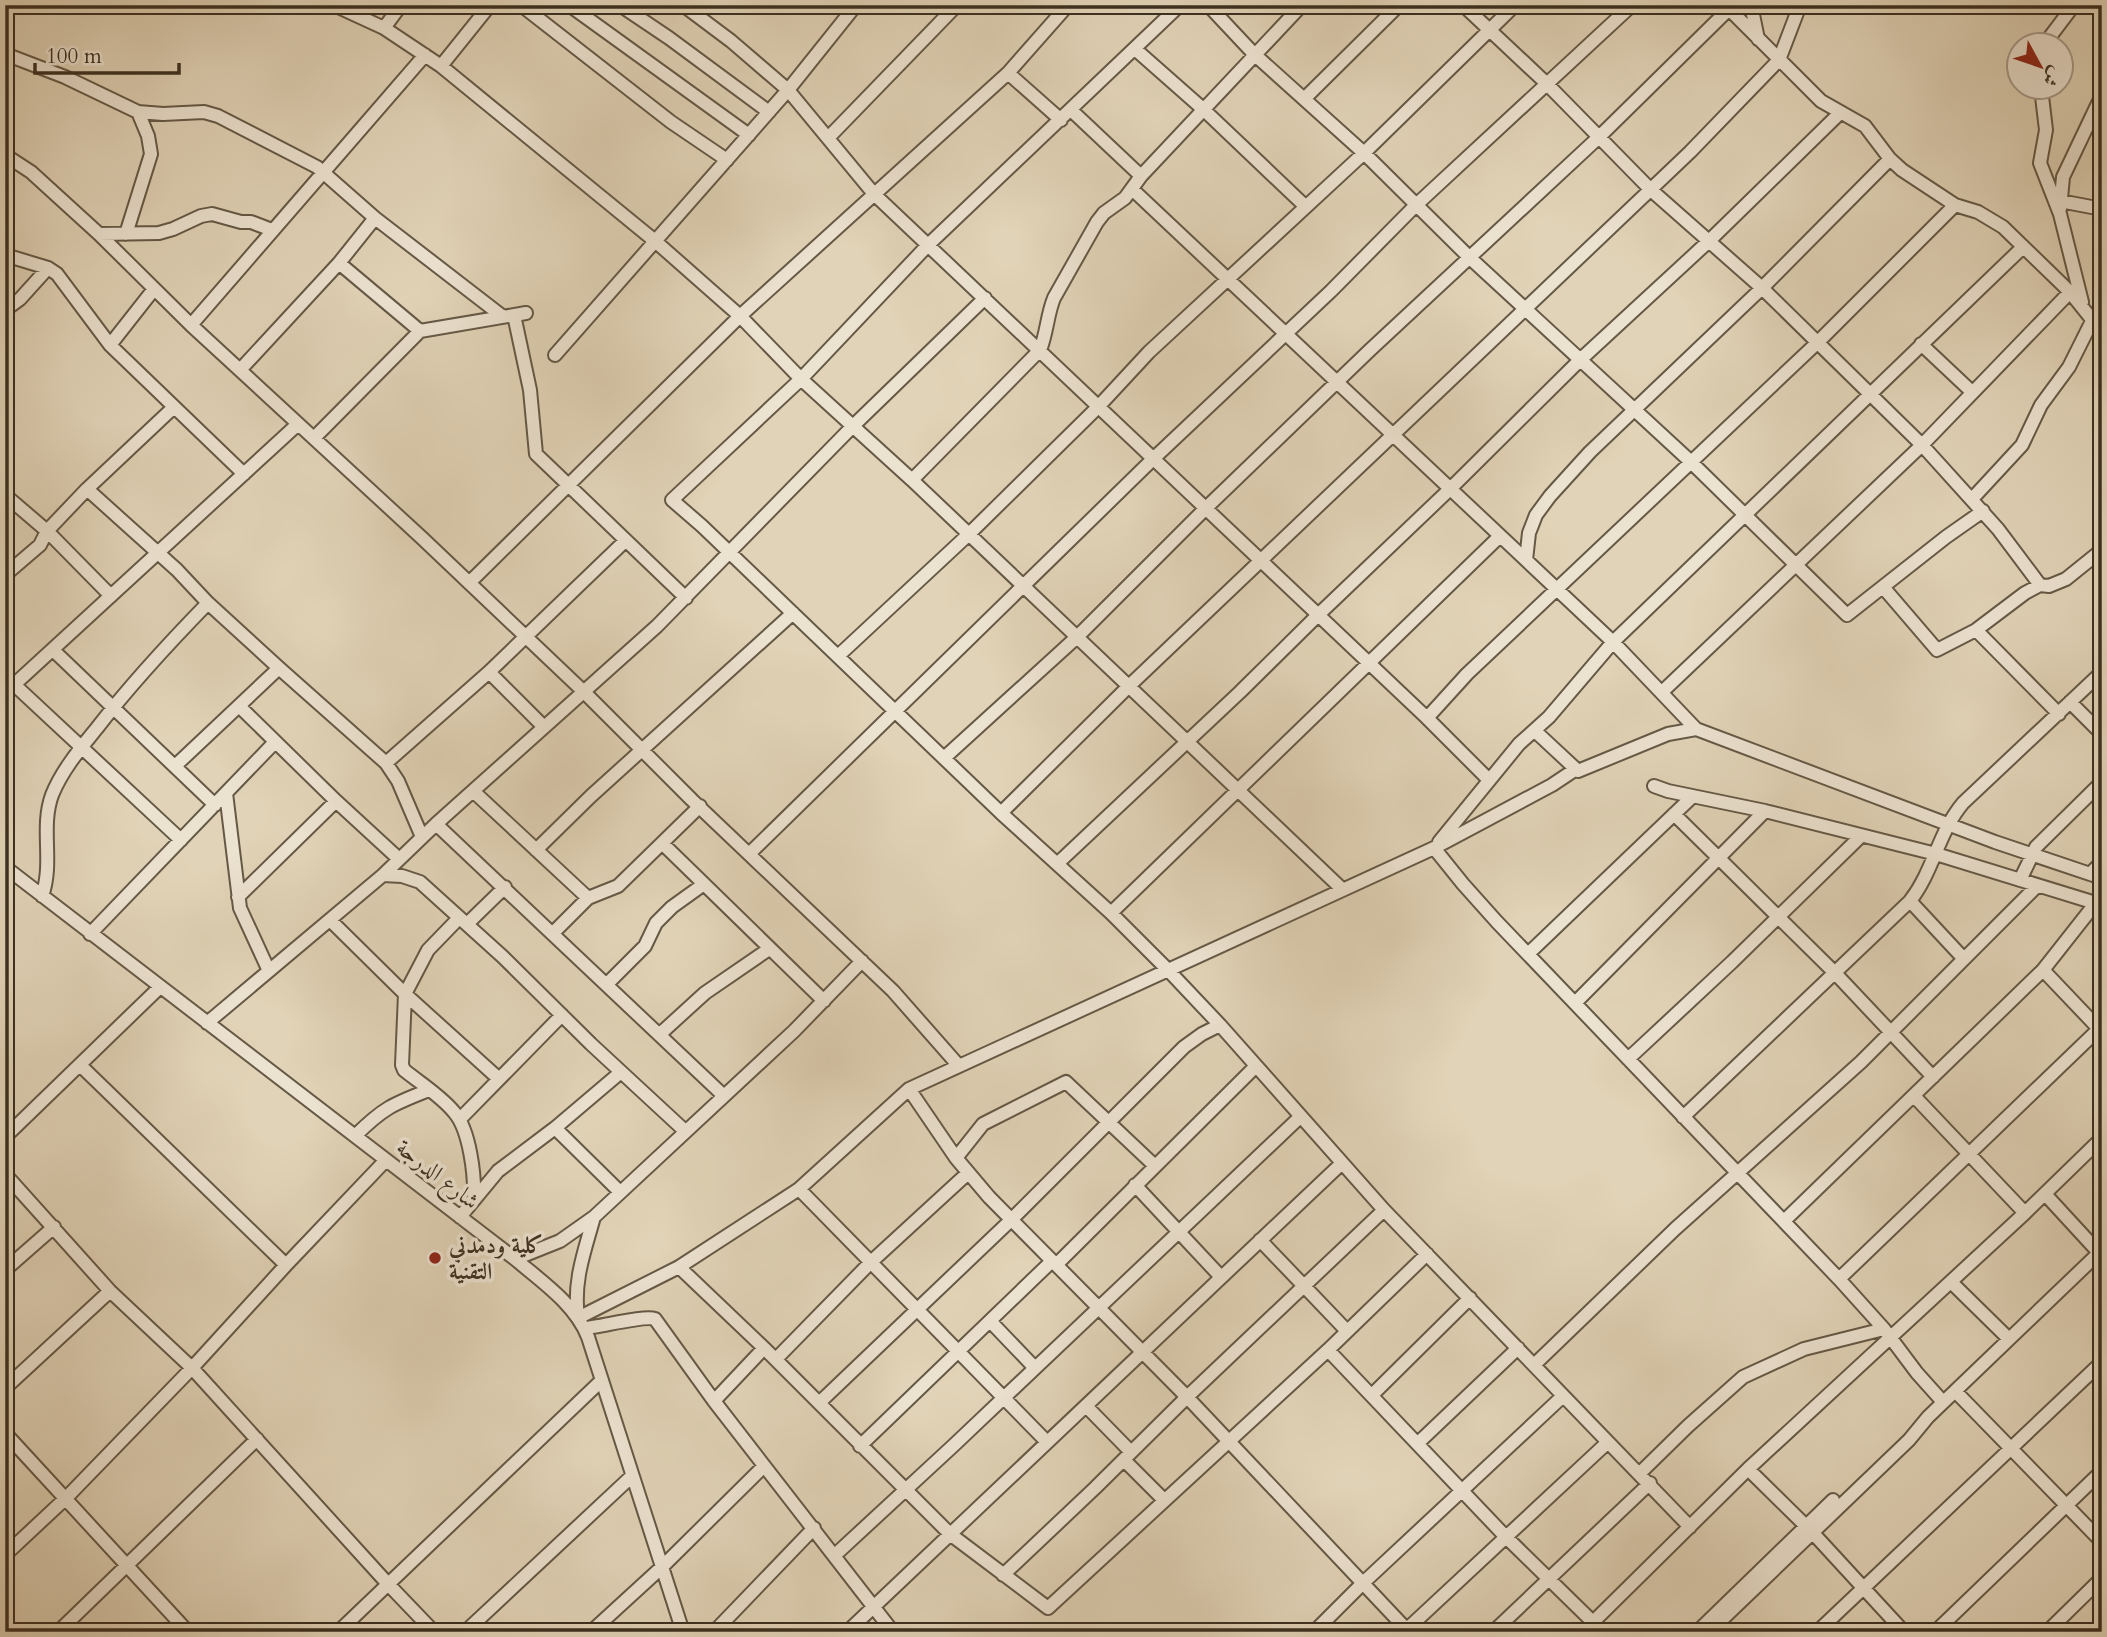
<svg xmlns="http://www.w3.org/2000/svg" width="2107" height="1637" viewBox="0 0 2107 1637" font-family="Cardo,Amiri,serif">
	<rect width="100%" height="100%" fill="#e1d3b7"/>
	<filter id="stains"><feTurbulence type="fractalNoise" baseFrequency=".00286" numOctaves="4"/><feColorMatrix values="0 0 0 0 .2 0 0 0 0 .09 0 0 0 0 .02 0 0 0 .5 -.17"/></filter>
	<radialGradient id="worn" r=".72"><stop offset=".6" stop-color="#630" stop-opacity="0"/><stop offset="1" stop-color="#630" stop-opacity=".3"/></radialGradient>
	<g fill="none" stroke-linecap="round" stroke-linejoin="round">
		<defs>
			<path id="minor" d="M334 5 384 28 441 66 655 241 740 316 801 379 912 480 1343 890
				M521 5 671 122 727 160
				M569 5 749 135
				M620 5 669 38 769 112
				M683 5 731 41 788 90 874 194 1427 718 1489 780
				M1180 5 928 245 801 379 672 500 702 526 1001 813 1111 913 1168 970 1220 1025 1384 1210 1690 1527
				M1208 5 1254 54 1364 153 1469 257 1690 461 1847 615 1946 537 1983 511
				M1463 5 1546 83 1651 190 1762 288 1922 445 1998 529 2040 585
				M1725 5 1821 101 1865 126 1890 159 1902 170 1955 205 1978 212 2003 227 2070 292 2102 332
				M1751 5 1758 39
				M384 28 401 5
				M2043 46 2074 5
				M1135 49 1203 109 1305 206
				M5 54 65 77 138 112 163 114 204 112 218 116 317 167 375 218 502 316
				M441 66 490 5
				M1008 73 1061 120
				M2041 88 2046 130 2040 163 2060 214 2082 302
				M1304 99 1399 5
				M1071 110 1141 176
				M828 138 957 5
				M5 155 31 172 99 234 191 325 422 538 583 691 692 800 893 991 959 1066
				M1132 189 1613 642 1696 729 1995 842 2102 878
				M2060 201 2102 209
				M2060 209 2063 177 2102 95
				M99 234 159 233 173 229 201 216 212 214 241 222H251L272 230
				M126 234 151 154 148 136 138 112
				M5 255 48 268 57 274 110 345 244 474
				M339 263 420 331
				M5 310 20 299 48 268
				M514 315 530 390 536 454 686 598
				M191 325 425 55
				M1921 344 1972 392
				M110 345 154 289
				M555 355 788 90 856 5
				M240 370 339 263 375 218
				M314 438 420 331 526 313
				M912 480 1040 350C1047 333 1047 315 1054 298L1097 222 1104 213 1125 198 1141 176 1302 5
				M87 489 177 570 208 603 279 668 386 763 398 781 422 837
				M5 495 47 531 111 596
				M1972 499 2022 445 2041 405 2069 367 2092 321
				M1526 560 1529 533 1536 515 1550 496 1590 452 1762 288 1890 159
				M5 575 40 545 47 531 87 489 174 407
				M469 583 740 316 1008 73 1068 5
				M1883 587 1937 650 1976 630 2025 593 2040 585 2049 586 2066 579 2102 550
				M1976 630 2059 714
				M53 650 215 805
				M838 656 969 534 1098 407 1149 352 1364 153 1515 5
				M489 672 544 727
				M5 676 181 840
				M1662 692 1922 445 2070 292
				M5 693 298 424
				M2070 702 2102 734
				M240 707 336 801 399 859
				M1427 718 1467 674 1818 342 1955 205
				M1535 731 1578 771 1668 734 1696 729
				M944 758 1077 637 1206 508 1370 350 1599 137 1729 9
				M386 763 489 672 625 541
				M175 766 279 668
				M1654 786 1668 791 1765 811 1936 854 2102 905
				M473 791 588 898
				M226 793 240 908 269 971
				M1001 813 1129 686 1690 152 1779 60 1800 5
				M1674 814 1835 973 1933 1077
				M436 824 724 1096
				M1439 842 1519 744 1549 717 1613 642 2023 247
				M663 844 824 1001
				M1434 848 1463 884 1497 922 1839 1279 1884 1329 1917 1373 1943 1402
				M536 850 591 796 793 613
				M749 854 1153 459 1331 291 1415 206 1632 5
				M1058 863 1240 692 1318 615 1450 489 1580 360 1709 241 1840 113
				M5 867 515 1259C541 1281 575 1304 588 1337L683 1632
				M2090 874 2102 862
				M383 875 402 876 420 882 503 957 591 1044 685 1131
				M2020 880 2036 847 2102 782
				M42 896C54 862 40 828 52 795 62 770 80 749 97 728 131 684 169 643 208 603
				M238 897 336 801
				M1910 901 1964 959
				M1111 913 1500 536
				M459 918 428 950 405 994 402 1065 404 1070C420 1083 441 1096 454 1112 470 1130 475 1176 474 1200
				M330 920 405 994 498 1078
				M467 924 505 887
				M553 933 588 898 618 886 700 806
				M90 934 275 742
				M1528 954 1692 797
				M2043 970 2102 1032
				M607 984 645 946 656 923 672 907 704 884
				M1575 1003 1765 811
				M207 1023 383 875 436 824 657 626 853 426 985 298
				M660 1034 705 993 769 949
				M1628 1059 1732 962 1861 836
				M80 1065 286 1265
				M909 1089 956 1158 989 1197 1187 1397 1409 1632
				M1914 1096 2025 1213
				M1683 1117 1910 901C1934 870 1938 833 1963 803L2102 672
				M460 1119 562 1015
				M555 1128 620 1192
				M355 1136C383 1108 393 1104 429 1090
				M5 1137 160 987
				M956 1158 983 1124 1066 1082 1155 1166
				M5 1174 110 1291 192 1368 388 1584 434 1632
				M1135 1185 1221 1277
				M799 1189 1047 1442
				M2045 1194 2102 1256
				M460 1217 498 1171 555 1128 621 1072
				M594 1217C584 1253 573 1281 578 1318L679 1267 799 1189 909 1089 1434 848 1552 785 1576 769
				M1784 1221 2043 970 2095 904
				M1260 1240 1347 1331
				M515 1259 560 1241 594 1217 794 1031 862 961
				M1056 1265 1256 1066
				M679 1267 764 1348 950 1534 1048 1608 1328 1350 1427 1254
				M5 1270 54 1227
				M1839 1279 2102 1026
				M1951 1282 2009 1339
				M990 1321 1035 1368
				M585 1328C600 1327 645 1315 655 1319L714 1401 893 1632
				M1328 1350 1505 1536 1603 1632
				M776 1359 871 1262 968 1173
				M1534 1365 1675 1229 1861 1062 2037 886
				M5 1388 110 1291
				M1955 1391 2102 1542
				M1372 1395 1470 1298
				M714 1401 764 1348
				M819 1403 1011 1220 1184 1047 1202 1034 1220 1025
				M1086 1406 1131 1452
				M5 1433 188 1632
				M1418 1443 1518 1348
				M860 1446 1052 1261
				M1124 1460 1164 1500
				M1748 1469 1812 1532 1904 1632
				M1640 1473 1688 1426 1743 1377 1804 1349 1884 1329
				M5 1555 66 1498 192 1368 286 1265 386 1160
				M835 1555 954 1445 1300 1117
				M1003 1575 1095 1488 1187 1397 1384 1210
				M58 1632 257 1439
				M338 1632 602 1380
				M465 1632 632 1476
				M591 1632 662 1567 764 1466
				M714 1632 814 1528
				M847 1632 1341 1164
				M1314 1632 1363 1583 1563 1396
				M1404 1632 1608 1442
				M1493 1632 1650 1483
				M1583 1632 1748 1469 2025 1213 2102 1138
				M1697 1632 1833 1500
				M1709 1632 1909 1440 1928 1417 2102 1250
				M1817 1632 2102 1362
				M1935 1632 2102 1471
				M2047 1632 2102 1578"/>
		</defs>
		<use href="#minor" stroke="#655946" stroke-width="16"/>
		<use href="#minor" stroke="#ece2d0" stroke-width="12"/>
	</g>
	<circle fill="#8f2418" stroke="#ece2d0" stroke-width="2.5" cx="435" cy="1258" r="7"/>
	<g text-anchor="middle" stroke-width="7" stroke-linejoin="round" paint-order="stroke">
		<g font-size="23" fill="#3c3021" stroke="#ece2d0">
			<text transform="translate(438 1174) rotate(38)" y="8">شارع الدرجة</text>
		</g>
		<g font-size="23" font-weight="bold" fill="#3c3021" stroke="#ece2d0" text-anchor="start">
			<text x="449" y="1253">كلية ودمدني<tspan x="449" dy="26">التقنية</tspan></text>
		</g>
	</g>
	<rect width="2107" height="1637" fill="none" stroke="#e1d3b7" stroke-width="28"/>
	<rect x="7" y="7" width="2093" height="1623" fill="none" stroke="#3c3021" stroke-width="3.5"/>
	<rect x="14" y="14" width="2079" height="1609" fill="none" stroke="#3c3021" stroke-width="2"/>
	<g transform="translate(2040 66) rotate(130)"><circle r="33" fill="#ece2d0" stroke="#a69b8a" stroke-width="2"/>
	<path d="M0-5L12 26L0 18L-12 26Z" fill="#8f2418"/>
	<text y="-10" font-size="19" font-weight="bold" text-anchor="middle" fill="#3c3021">ش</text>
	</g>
	<path d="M35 63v10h144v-10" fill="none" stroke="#3c3021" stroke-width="3.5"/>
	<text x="46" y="63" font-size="21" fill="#3c3021" stroke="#ece2d0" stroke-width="5" paint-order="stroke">100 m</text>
	<rect width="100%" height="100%" filter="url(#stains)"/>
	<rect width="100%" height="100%" fill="url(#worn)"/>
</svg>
